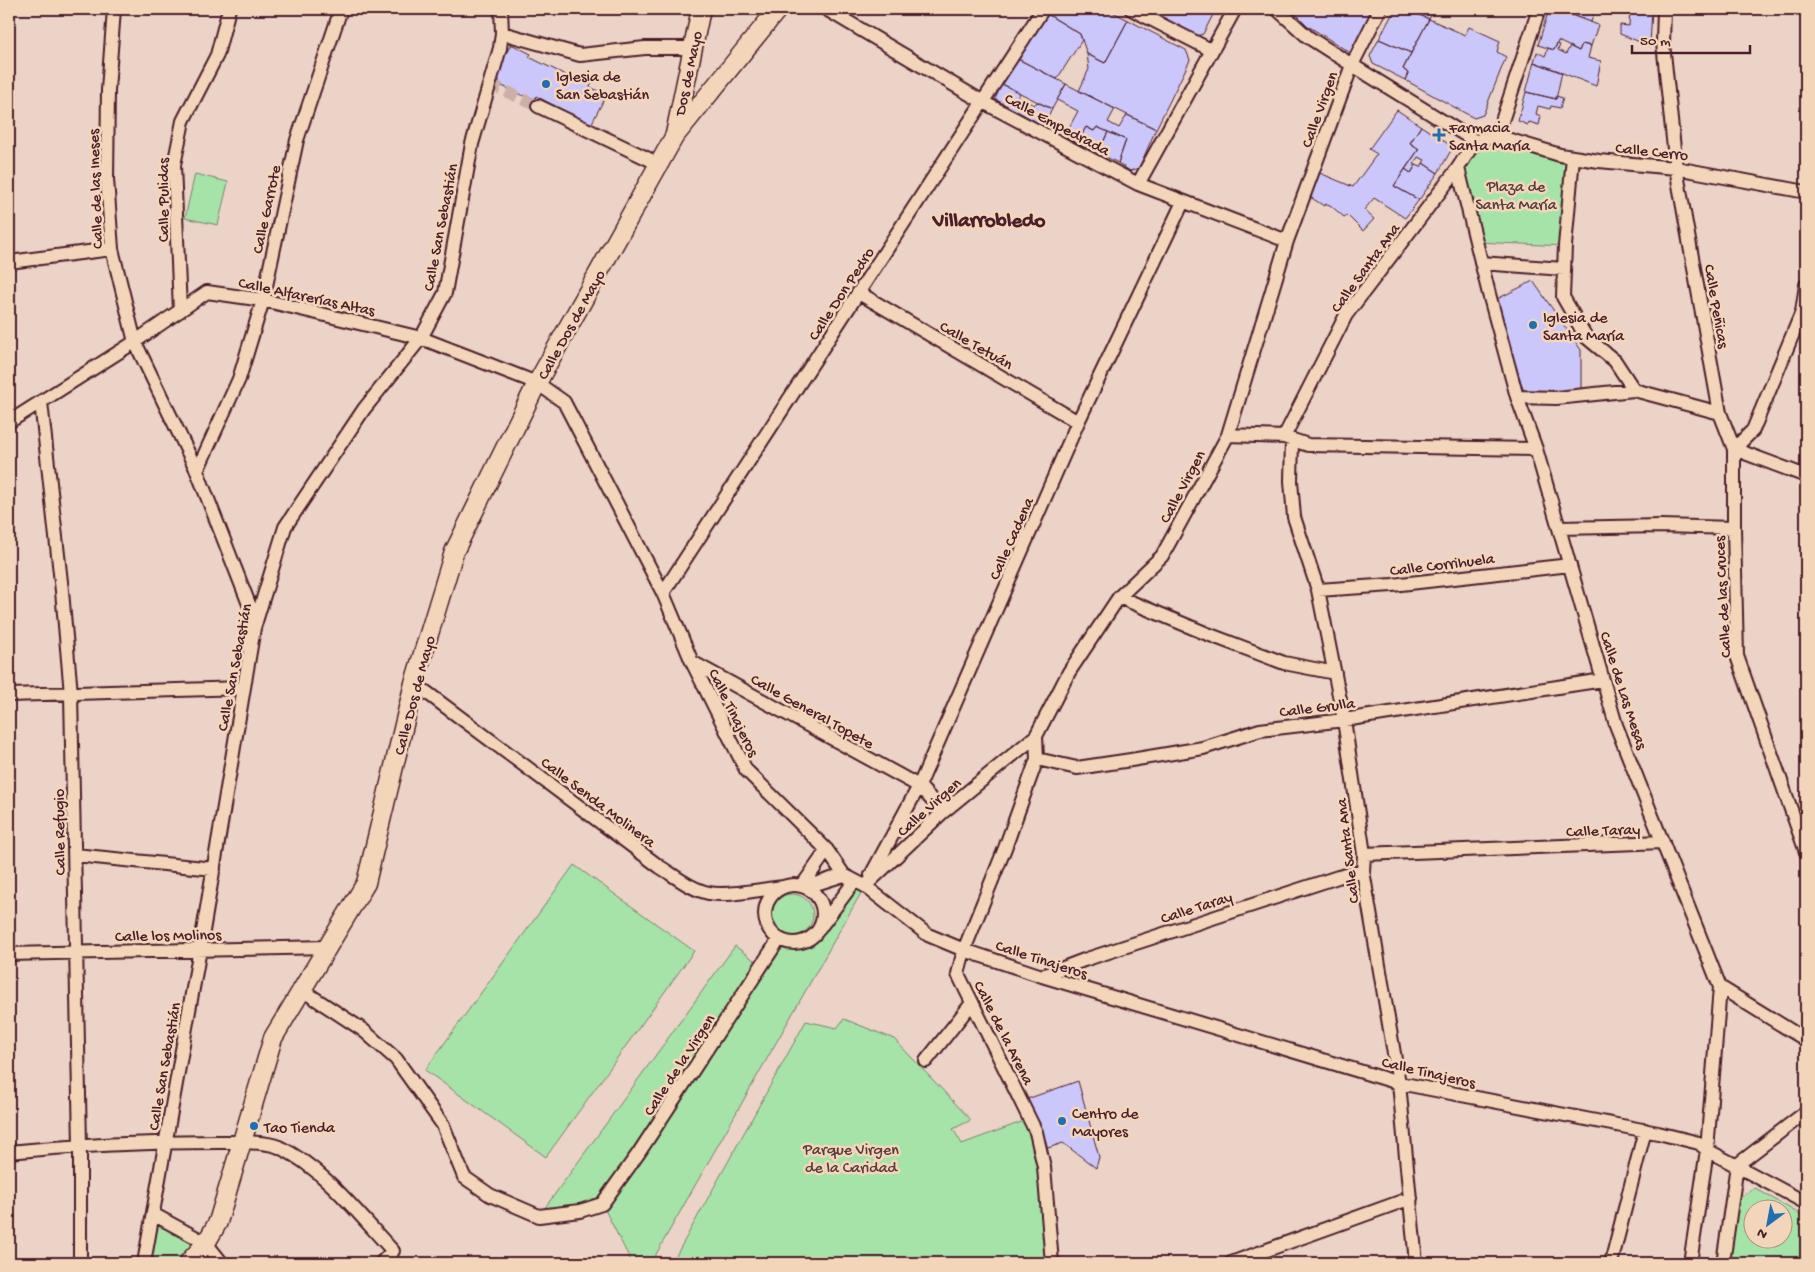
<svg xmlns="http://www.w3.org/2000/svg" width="1815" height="1272" viewBox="0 0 1815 1272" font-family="'Gochi Hand',sans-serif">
	<rect width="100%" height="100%" fill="#ebd3c7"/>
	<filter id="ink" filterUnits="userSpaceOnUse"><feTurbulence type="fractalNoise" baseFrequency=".02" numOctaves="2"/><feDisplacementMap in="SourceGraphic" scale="10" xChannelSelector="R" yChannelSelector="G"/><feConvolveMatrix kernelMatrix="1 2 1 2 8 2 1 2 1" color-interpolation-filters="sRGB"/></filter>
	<g filter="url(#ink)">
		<path fill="#a6e3a9" stroke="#78816a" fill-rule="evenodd" d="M1497 136 1573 157 1565 246 1476 242 1458 168 1475 141Z
			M195 174 228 182 218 225 185 218Z
			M574 865 694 951 546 1157 425 1070Z
			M854 882 865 886 651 1263H632L602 1204 539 1216 735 946 762 966 779 939C787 941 794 944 803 942 819 937 844 896 854 882Z
			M771 915a21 21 0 1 1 42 0a21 21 0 1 1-42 0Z
			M844 1019 894 1039 971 1120 953 1129 962 1144 1024 1121 1039 1163 1045 1263H672L806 1021 837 1028Z
			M1755 1188 1806 1218V1263H1729L1737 1199ZM1752 1210H1782V1240H1752Z
			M153 1214 206 1243 188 1263H144Z"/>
		<path fill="#ccc7fa" stroke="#4a1f2b" d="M1050 9H1107L1128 20 1105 63 1087 54 1080 34 1047 14Z
			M1140 9H1216L1203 34 1193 37Z
			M1291 9H1320L1326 13 1328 9H1362L1373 15 1352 54 1308 26Z
			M1395 9H1405L1429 19 1411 53 1379 39Z
			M1405 9H1435L1429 19Z
			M1549 9H1555L1598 25 1591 46 1582 44 1579 51 1558 41 1554 50 1538 45Z
			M1555 9H1595L1591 22Z
			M1630 9H1652L1650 46 1620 34V25L1629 26Z
			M1047 14 1080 34 1082 40 1057 79 1016 58Z
			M1429 19 1465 35 1469 27 1500 41 1497 52 1506 57 1483 115 1474 118 1405 80 1408 73 1403 69Z
			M1128 20 1186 50 1190 60 1156 129 1079 91 1089 69 1087 54 1105 63Z
			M1379 39 1411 53 1403 69 1408 73 1405 80 1373 64 1370 56Z
			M511 44 531 54 529 57 582 83 585 76 593 80 590 87 606 95 591 125 536 96 534 101 500 85 497 72Z
			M1557 44 1560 45 1558 50 1566 54 1570 46 1579 51 1582 44 1591 46 1588 58 1601 61 1596 86 1534 62 1537 52 1545 56 1548 48 1554 50Z
			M1016 58 1066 84 1052 109 1002 84Z
			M1534 62 1562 72 1556 99 1526 92Z
			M1002 84 1020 93 1017 97 1034 105 1037 102 1052 109 1044 126 995 99Z
			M1066 84 1115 109 1108 122 1119 128 1127 115 1156 129 1139 168 1130 171 1118 163 1126 140 1097 127 1094 131 1086 127 1078 142 1065 135 1078 111 1057 100Z
			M1526 92 1556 99V96L1563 98 1560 108 1551 106 1550 109 1538 106 1536 114 1541 116 1539 125 1529 122 1528 125 1518 121Z
			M1397 110 1421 126 1410 143 1419 149 1394 186 1419 200 1405 218 1374 198 1364 210 1374 219 1363 231 1347 215 1344 217 1330 205 1326 204 1324 206 1307 195 1315 171 1353 187 1377 154 1369 149Z
			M1421 126 1453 147 1438 173 1423 163 1425 160 1418 157 1414 164 1416 165 1411 173 1405 169 1419 149 1410 143Z
			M1086 127 1094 131 1097 127 1108 132 1098 153 1078 142Z
			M1108 132 1126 140 1118 163 1098 153Z
			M1423 163 1438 173 1419 200 1394 186 1405 169 1411 173 1416 165 1421 167Z
			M1533 281 1581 350V390L1524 392 1495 300Z
			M1078 1081 1099 1157 1096 1168 1063 1143 1045 1149 1027 1099Z"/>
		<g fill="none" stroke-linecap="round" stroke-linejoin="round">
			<path stroke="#cbafa8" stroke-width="12" stroke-dasharray="12 6" stroke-linecap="butt" d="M490 84 538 106"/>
			<defs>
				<path id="street" d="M114 9 108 90 107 179 112 249 135 342 197 471 256 622
					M826 9 983 102 1138 184 1287 241
					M1131 9 1211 50
					M1277 9 1308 37 1352 65 1475 141
					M1664 9 1663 43 1676 168 1720 413 1734 449V528L1737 656 1806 852
					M502 33 580 55 645 48H692
					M538 106 659 164
					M1497 136 1560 155 1599 161 1676 168 1806 192
					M1573 157 1565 246 1563 297 1586 337 1615 361 1634 390
					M1458 168 1489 294 1517 397 1536 449 1616 725 1720 987 1707 1150 1690 1263
					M1138 184 1235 9
					M9 262 112 249
					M1481 263 1564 269
					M859 293 1078 422
					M180 311 174 165 183 121 217 55 229 9
					M1517 397 1556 398 1634 390 1720 413
					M41 402 62 591 71 694 80 1145V1263
					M9 422 130 345 207 292 263 300 421 338 537 383 564 402 663 593 692 662 746 770 827 850 844 875 865 886 928 935 964 950 1042 976 1399 1083 1658 1133 1699 1143 1707 1150 1806 1203
					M1228 435 1284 437
					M1292 440 1291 481 1294 517 1318 590 1344 720 1364 854 1363 871 1399 1083 1416 1263
					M1536 449 1308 445 1284 437 1346 315 1458 168 1475 141 1497 136 1539 9
					M1734 449 1753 430 1802 312 1806 285
					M1734 449 1806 476
					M197 471 239 379 263 300 297 140 341 9
					M1559 528 1661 526 1734 528
					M1318 590 1392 585 1570 565
					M663 593 1043 9
					M1119 597 1205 633 1284 663 1335 673
					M692 662 919 786 943 812
					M414 683 660 867C675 876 692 890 709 893 727 897 763 889 783 887
					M9 695 244 688
					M1036 736 1037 759 1005 848 964 950 958 974 1036 1132 1044 1167 1052 1263
					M1037 759 1077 768 1131 760 1203 748 1260 730 1344 720 1603 680
					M1364 854 1663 842
					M75 855 214 869
					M871 875 919 786 1078 422 1183 202
					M765 914a29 29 0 1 1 58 0a29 29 0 1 1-58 0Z
					M802 886 827 850
					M865 886 943 812 1036 736 1069 672 1119 597 1162 556 1228 435 1287 241 1352 65 1380 9
					M806 887 844 875
					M822 925 854 882
					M9 954 328 947
					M1042 976 1084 960 1338 877 1363 871
					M1720 987 1806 1040
					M302 990 363 1030 396 1059 443 1125 464 1177 490 1195 539 1216 580 1211 602 1204 638 1154 779 939
					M926 1061 972 1003
					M9 1152C79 1145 148 1142 218 1142 233 1142 266 1141 279 1147 324 1168 359 1215 393 1251L381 1263
					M153 1214 206 1243 222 1263
					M144 1263 200 949 254 628 285 527 364 409 421 338 445 293 472 144 500 48 502 33 501 9
					M1231 1263 1411 1198
					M1611 1263 1645 1130
					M1723 1263 1737 1165 1806 1112"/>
				<path id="secondary" d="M675 134 701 9
					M188 1263 206 1243 218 1222 273 1038 366 883 414 683 454 552 537 383 674 137 778 9"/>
			</defs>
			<use href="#street" stroke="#4a1f2b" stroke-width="16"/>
			<use href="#secondary" stroke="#4a1f2b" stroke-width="21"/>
			<use href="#street" stroke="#f3d6ba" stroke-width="12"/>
			<use href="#secondary" stroke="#f3d6ba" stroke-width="18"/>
		</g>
	</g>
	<g fill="#1f6fb2" stroke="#f3d6ba" stroke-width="2">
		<circle cx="546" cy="84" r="5"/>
		<path d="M1436.5 127.5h5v5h5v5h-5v5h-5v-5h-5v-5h5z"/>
		<circle cx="1533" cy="325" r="5"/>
		<circle cx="1062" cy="1121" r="5"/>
		<circle cx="254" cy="1126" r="5"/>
	</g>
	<g text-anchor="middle" stroke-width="5" stroke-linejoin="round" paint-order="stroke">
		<g font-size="16" fill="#4a1f2b" stroke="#f3d6ba">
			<text transform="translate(687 73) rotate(-78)" y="6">Dos de Mayo</text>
			<text transform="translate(1318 109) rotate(-70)" y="6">Calle Virgen</text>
			<text transform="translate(1058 123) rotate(28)" y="6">Calle Empedrada</text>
			<text transform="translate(1652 150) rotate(6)" y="6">Calle Cerro</text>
			<text transform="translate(94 189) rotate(-92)" y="6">Calle de las Ineses</text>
			<text transform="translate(162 200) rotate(-90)" y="6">Calle Pulidas</text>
			<text transform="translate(265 209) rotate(-78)" y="6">Calle Garrote</text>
			<text transform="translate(439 227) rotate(-79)" y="6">Calle San Sebastián</text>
			<text transform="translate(1364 267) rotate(-54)" y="6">Calle Santa Ana</text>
			<text transform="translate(840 293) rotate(-57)" y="6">Calle Don Pedro</text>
			<text transform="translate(307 295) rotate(12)" y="6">Calle Alfarerías Altas</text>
			<text transform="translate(1718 306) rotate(80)" y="6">Calle Peñicas</text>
			<text transform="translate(570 324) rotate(-61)" y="6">Calle Dos de Mayo</text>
			<text transform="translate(977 344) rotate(30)" y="6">Calle Tetuán</text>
			<text transform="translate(1181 486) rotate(-62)" y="6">Calle Virgen</text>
			<text transform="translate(1010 538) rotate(-66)" y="6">Calle Cadena</text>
			<text transform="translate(1442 563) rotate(-7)" y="6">Calle Corrihuela</text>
			<text transform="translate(1721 597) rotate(-93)" y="6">Calle de las Cruces</text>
			<text transform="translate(233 667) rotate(-79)" y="6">Calle San Sebastián</text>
			<text transform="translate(1625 690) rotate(72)" y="6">Calle de Las Mesas</text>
			<text transform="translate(413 695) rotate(-75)" y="6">Calle Dos de Mayo</text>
			<text transform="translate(1317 706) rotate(-7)" y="6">Calle Grulla</text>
			<text transform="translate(813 710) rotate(29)" y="6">Calle General Topete</text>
			<text transform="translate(735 712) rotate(64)" y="6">Calle Tinajeros</text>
			<text transform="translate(599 801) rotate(37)" y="6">Calle Senda Molinera</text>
			<text transform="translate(928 806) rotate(-42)" y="6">Calle Virgen</text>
			<text transform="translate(1603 829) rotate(-2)" y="6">Calle Taray</text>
			<text transform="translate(58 832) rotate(-91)" y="6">Calle Refugio</text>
			<text transform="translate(1346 851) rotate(-97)" y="6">Calle Santa Ana</text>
			<text transform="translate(1196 906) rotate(-18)" y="6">Calle Taray</text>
			<text transform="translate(168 934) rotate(-1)" y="6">Calle los Molinos</text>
			<text transform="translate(1042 958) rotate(18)" y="6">Calle Tinajeros</text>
			<text transform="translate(1005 1032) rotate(63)" y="6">Calle de la Arena</text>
			<text transform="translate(678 1064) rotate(-57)" y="6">Calle de la Virgen</text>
			<text transform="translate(163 1066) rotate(-80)" y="6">Calle San Sebastián</text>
			<text transform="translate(1429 1071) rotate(13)" y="6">Calle Tinajeros</text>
		</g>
		<g font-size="16" fill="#4a1f2b" stroke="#f3d6ba" text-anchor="start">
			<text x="556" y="81">Iglesia de<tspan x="556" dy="18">San Sebastián</tspan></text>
			<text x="1449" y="132">Farmacia<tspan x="1449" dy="18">Santa María</tspan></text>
			<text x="1543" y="322">Iglesia de<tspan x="1543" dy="18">Santa María</tspan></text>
			<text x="1072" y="1118">Centro de<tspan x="1072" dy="18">Mayores</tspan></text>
			<text x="264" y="1132">Tao Tienda</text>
		</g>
		<g font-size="16" fill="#583c3e" stroke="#f3d6ba">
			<text x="1516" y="191">Plaza de<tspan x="1516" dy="18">Santa María</tspan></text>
			<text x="851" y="1154">Parque Virgen<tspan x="851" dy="18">de la Caridad</tspan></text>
		</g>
		<g font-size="21" font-weight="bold" fill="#4a1f2b" stroke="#f3d6ba">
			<text x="989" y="226">Villarrobledo</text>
		</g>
	</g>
	<rect width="1815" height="1272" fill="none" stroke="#f3d6ba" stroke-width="30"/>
	<rect x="15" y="15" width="1785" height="1242" fill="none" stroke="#4a1f2b" stroke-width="2" filter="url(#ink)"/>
	<g transform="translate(1768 1224) rotate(212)"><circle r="24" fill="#f3d6ba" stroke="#af8d81"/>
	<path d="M0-4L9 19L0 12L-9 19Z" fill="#1f6fb2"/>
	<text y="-8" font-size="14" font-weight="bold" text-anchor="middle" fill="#4a1f2b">N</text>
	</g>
	<path d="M1632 45v8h118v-8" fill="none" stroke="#4a1f2b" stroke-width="2.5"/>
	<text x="1640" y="45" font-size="15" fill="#4a1f2b" stroke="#f3d6ba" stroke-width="4" paint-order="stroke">50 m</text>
</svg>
